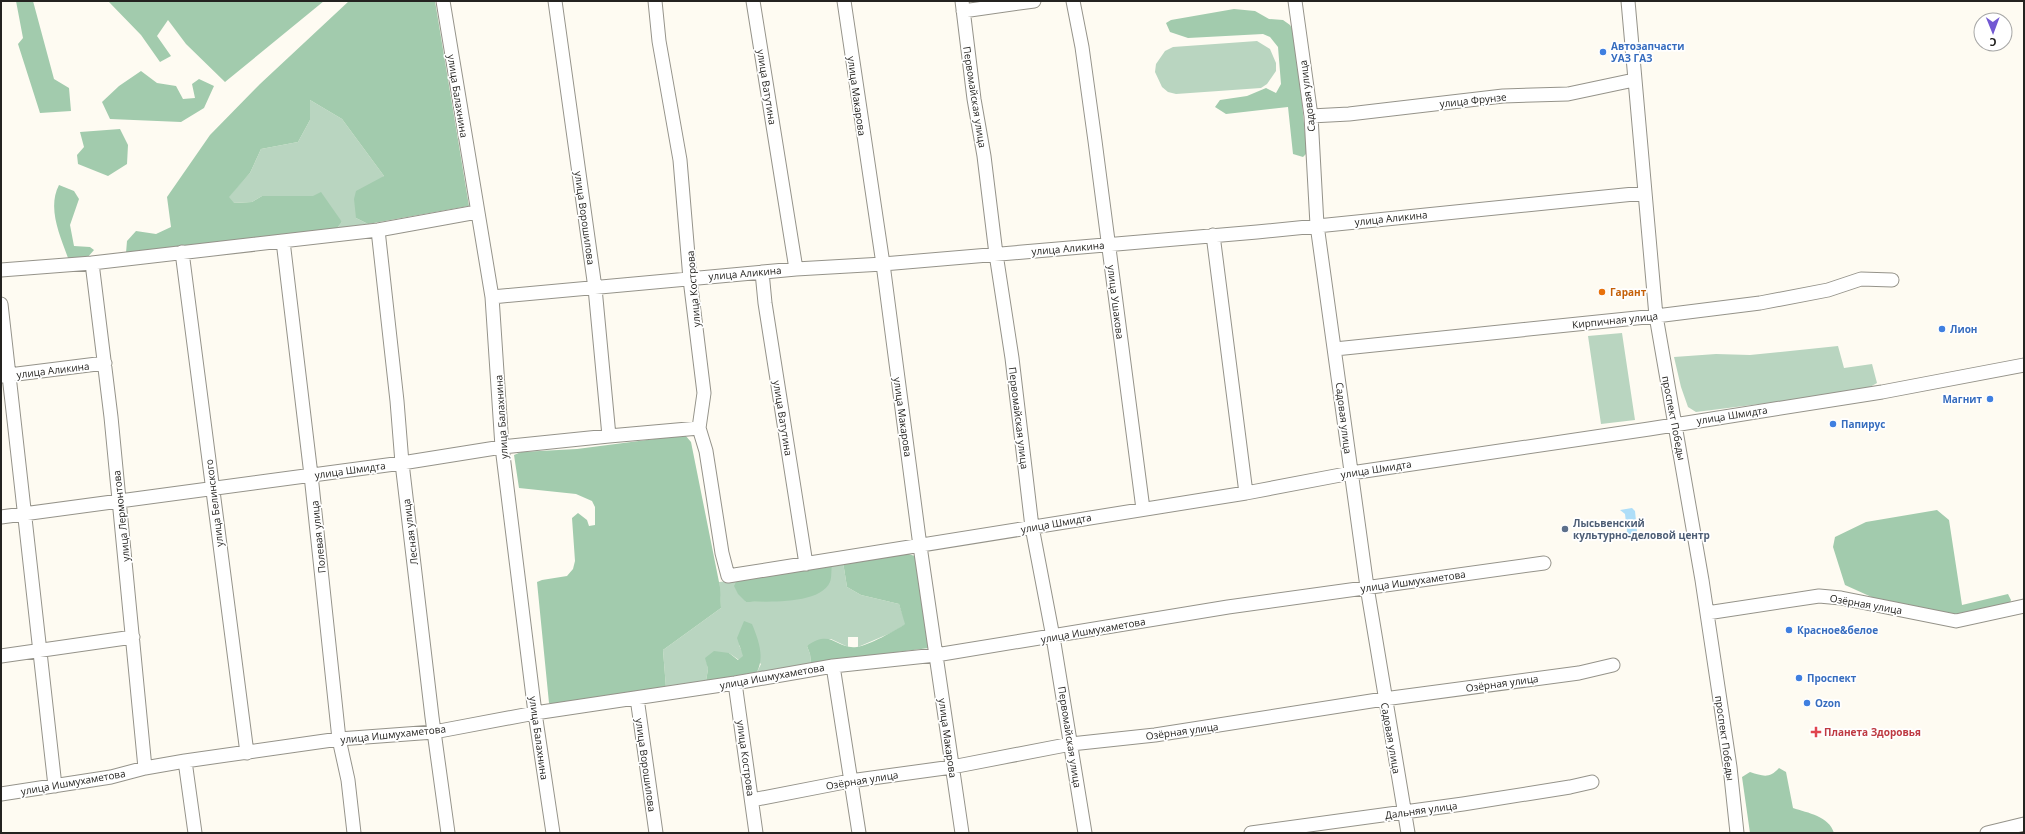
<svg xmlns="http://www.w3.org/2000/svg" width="2025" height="834" viewBox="0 0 2025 834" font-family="'Open Sans',sans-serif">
	<rect width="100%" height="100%" fill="#fefbf2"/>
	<path fill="#b9d5c0" d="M1257 41 1270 49 1276 63V71L1267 84 1261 88 1176 94 1168 92 1162 87 1155 72 1156 64 1165 51 1173 47Z
		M310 100 342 119 384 176 356 218 368 224 337 228 342 222 313 196H262L252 202 233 203 228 197 250 173 261 149 298 142 310 120Z
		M1622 333 1635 420 1601 424 1588 336Z
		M1838 346 1844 368 1872 364 1877 383 1863 391 1696 412 1688 407 1681 387 1674 357 1716 354 1750 355Z
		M843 562 847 587 861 595 899 604 906 624 893 632 858 647V637H848V647L831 639 807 646 810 654 811 663 757 672 761 664 739 645 744 656 739 660 729 653 706 658 708 669 706 681 666 688 663 650 721 608 719 582 737 580 746 602 765 601 832 564Z"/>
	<path fill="#a2cbad" d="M16 1H33L54 79 69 88 71 111 40 113 18 44 23 38Z
		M108 1H324L225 82 186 44 168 20 157 36 171 56 160 62 141 35Z
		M349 1H435L469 206 368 224 356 218 354 199 356 191 384 176 342 119 310 100V120L298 142 261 149 250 173 229 197 234 203 252 202 262 196H313L321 192 342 222 337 228 126 253 127 241 136 231 156 234 171 227 167 197 210 135 260 84Z
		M1234 9 1255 11 1269 19 1283 20 1290 25 1295 34 1307 153 1303 157 1293 154 1288 107 1226 114 1215 107 1220 100 1247 96 1266 88 1276 93 1281 84 1278 47 1270 37 1263 34 1188 38 1170 32 1166 23 1171 20Z
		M141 71 157 83 176 86 183 99 195 98 192 84 199 79 214 86 204 108 181 122 110 119 102 102 119 86Z
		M120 129 128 145 127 164 108 176 78 164 77 155 84 147 80 132Z
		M59 185 74 191 79 199 70 225 74 246 90 247 94 250 87 258H68C60 235 47 208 59 185Z
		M685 435 691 442 720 587 721 608 663 650 666 688 554 704 549 703 537 582 542 580 567 576 573 569 575 561 572 518 578 513 587 520 589 526 595 525V507L592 501 576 494 519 488 514 455 521 452 577 449Z
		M1937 510 1949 520 1962 605 2008 594 2011 600 2009 606 1958 615 1887 604 1845 585 1833 547 1835 537 1866 522Z
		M905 553 915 556 929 648 811 663 810 654 807 646C832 628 836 650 857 647 869 645 895 631 905 624L899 604 861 595 847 587 843 562Z
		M832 564C831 569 832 577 830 582 820 605 767 601 746 602L738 594 734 586 737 580Z
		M744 621 752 624C758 639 765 656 757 672L706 681 708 669 705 658 714 651 729 653 738 660 743 656 737 638Z
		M1779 768 1786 772 1793 808C1808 813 1829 816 1834 833H1750L1742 777 1750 772C1763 776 1769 779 1779 768Z"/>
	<path fill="#aedef8" d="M1632 508 1635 511 1637 531 1636 535 1624 536 1627 531 1625 514 1620 510Z"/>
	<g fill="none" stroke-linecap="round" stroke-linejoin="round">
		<defs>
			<path id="minor" d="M443 1 492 297 502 447 535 713 553 833
				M555 1 595 288 609 436
				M655 1 659 41 680 160 690 279 704 393 699 428 706 451 722 553 728 576 1246 493 1351 473 1649 429 1882 392 2024 365
				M753 1 796 269
				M844 1 883 264 920 546 962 833
				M962 1 974 99 984 156 996 254 1012 358 1032 527 1053 637 1085 833
				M1073 1 1082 47 1095 141 1143 509
				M1295 1 1311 116 1317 225 1367 587 1408 833
				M1628 1 1656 316 1702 580 1730 767 1737 833
				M963 11 1034 1
				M1311 116 1349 114 1503 96 1568 94 1634 80
				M378 230 397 401 402 463 432 717 448 833
				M1213 235 1246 493
				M283 241 311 475 339 739 348 780 354 833
				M182 252 247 753
				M92 263 111 417 145 768
				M1 270 92 263 378 230 477 212
				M762 272 765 303 806 564
				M492 297 796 269 883 264 1257 232 1644 193
				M1 304 55 786
				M1335 349 1656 316 1760 303 1828 290 1861 279 1892 280
				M1 376 105 363
				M1 517 402 463 502 447 609 436 699 428
				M1707 613 1819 596 1841 598 1956 621 2024 606
				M1 656 133 637
				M833 666 859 833
				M735 683 756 833
				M637 698 656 833
				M185 761 195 833
				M1 794 111 777 145 768 185 761 339 739 434 732 535 713 735 683 833 666 936 655 1228 607 1544 563
				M752 800 850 781 952 767 1071 744 1155 735 1384 699 1579 673 1613 665
				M1251 833 1463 804 1570 787 1592 782
				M1987 833 2024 824"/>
		</defs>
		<use href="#minor" stroke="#95938a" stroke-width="15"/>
		<use href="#minor" stroke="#fff" stroke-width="13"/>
	</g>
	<g fill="#3f7fe0" stroke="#fff" stroke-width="1.5">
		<circle cx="1603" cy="52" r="4"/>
		<circle cx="1942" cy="329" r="4"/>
		<circle cx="1990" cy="399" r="4"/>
		<circle cx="1833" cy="424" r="4"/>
		<circle cx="1789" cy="630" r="4"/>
		<circle cx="1799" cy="678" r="4"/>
		<circle cx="1807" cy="703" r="4"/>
	</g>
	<circle fill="#e8710a" stroke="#fff" stroke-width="1.5" cx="1602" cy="292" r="4"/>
	<circle fill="#5c6f8a" stroke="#fff" stroke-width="1.5" cx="1565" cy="529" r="4"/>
	<path fill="#e0444e" stroke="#fff" stroke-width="1.5" d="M1814 726h4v4h4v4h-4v4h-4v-4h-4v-4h4z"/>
	<g text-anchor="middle" stroke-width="3.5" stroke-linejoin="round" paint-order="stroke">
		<g font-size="10" font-weight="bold" fill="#366cbe" stroke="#fff" text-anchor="start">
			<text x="1611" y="50">Автозапчасти<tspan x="1611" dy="12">УАЗ ГАЗ</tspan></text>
			<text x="1950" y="333">Лион</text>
			<text x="1982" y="403" text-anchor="end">Магнит</text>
			<text x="1841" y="428">Папирус</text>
			<text x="1797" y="634">Красное&amp;белое</text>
			<text x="1807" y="682">Проспект</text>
			<text x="1815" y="707">Ozon</text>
		</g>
		<g font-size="10" fill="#242320" stroke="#fff">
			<text transform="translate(767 87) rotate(81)" y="4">улица Ватутина</text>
			<text transform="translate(458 96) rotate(81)" y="4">улица Балахнина</text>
			<text transform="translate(857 96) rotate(82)" y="4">улица Макарова</text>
			<text transform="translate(1307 96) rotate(-97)" y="4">Садовая улица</text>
			<text transform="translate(975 97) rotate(81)" y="4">Первомайская улица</text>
			<text transform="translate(1473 100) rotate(-6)" y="4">улица Фрунзе</text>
			<text transform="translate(585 218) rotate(82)" y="4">улица Ворошилова</text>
			<text transform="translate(1391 218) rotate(-6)" y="4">улица Аликина</text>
			<text transform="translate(1068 248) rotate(-5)" y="4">улица Аликина</text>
			<text transform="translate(745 273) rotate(-5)" y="4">улица Аликина</text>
			<text transform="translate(693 289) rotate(-95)" y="4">улица Кострова</text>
			<text transform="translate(1116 302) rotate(83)" y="4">улица Ушакова</text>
			<text transform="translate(1615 320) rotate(-6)" y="4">Кирпичная улица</text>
			<text transform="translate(53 370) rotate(-7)" y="4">улица Аликина</text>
			<text transform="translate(1732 415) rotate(-9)" y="4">улица Шмидта</text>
			<text transform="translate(501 417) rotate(-94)" y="4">улица Балахнина</text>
			<text transform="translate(903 417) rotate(82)" y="4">улица Макарова</text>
			<text transform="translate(783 418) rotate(81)" y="4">улица Ватутина</text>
			<text transform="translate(1019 418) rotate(83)" y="4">Первомайская улица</text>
			<text transform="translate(1344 418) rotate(83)" y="4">Садовая улица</text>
			<text transform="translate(1674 418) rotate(79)" y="4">проспект Победы</text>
			<text transform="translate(1376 469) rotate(-9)" y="4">улица Шмидта</text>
			<text transform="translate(350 470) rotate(-8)" y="4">улица Шмидта</text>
			<text transform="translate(214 503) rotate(-97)" y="4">улица Белинского</text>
			<text transform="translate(121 516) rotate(-96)" y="4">улица Лермонтова</text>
			<text transform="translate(1056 523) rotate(-10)" y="4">улица Шмидта</text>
			<text transform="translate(410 532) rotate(-97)" y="4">Лесная улица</text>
			<text transform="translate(318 537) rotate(-96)" y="4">Полевая улица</text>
			<text transform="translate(1413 581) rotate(-8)" y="4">улица Ишмухаметова</text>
			<text transform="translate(1866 604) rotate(10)" y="4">Озёрная улица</text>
			<text transform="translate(1093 630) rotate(-10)" y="4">улица Ишмухаметова</text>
			<text transform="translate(772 676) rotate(-10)" y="4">улица Ишмухаметова</text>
			<text transform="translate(1502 683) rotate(-8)" y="4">Озёрная улица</text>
			<text transform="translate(1182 731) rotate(-8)" y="4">Озёрная улица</text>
			<text transform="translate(393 734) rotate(-6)" y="4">улица Ишмухаметова</text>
			<text transform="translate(1070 737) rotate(81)" y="4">Первомайская улица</text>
			<text transform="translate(539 738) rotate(82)" y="4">улица Балахнина</text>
			<text transform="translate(948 738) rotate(82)" y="4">улица Макарова</text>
			<text transform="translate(1391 738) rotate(80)" y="4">Садовая улица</text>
			<text transform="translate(1725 738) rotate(82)" y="4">проспект Победы</text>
			<text transform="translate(746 758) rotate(82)" y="4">улица Кострова</text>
			<text transform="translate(646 765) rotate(82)" y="4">улица Ворошилова</text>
			<text transform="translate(862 780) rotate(-9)" y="4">Озёрная улица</text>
			<text transform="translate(73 782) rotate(-10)" y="4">улица Ишмухаметова</text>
			<text transform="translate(1421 810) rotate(-8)" y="4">Дальняя улица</text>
		</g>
		<g font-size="10" font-weight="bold" fill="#c56008" stroke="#fff" text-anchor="start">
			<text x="1610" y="296">Гарант</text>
		</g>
		<g font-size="10" font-weight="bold" fill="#4e5e75" stroke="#fff" text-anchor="start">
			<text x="1573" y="527">Лысьвенский<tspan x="1573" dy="12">культурно-деловой центр</tspan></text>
		</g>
		<g font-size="10" font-weight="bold" fill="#be3a42" stroke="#fff" text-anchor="start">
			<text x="1824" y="736">Планета Здоровья</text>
		</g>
	</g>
	<rect width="2025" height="834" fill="none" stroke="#242320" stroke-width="4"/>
	<g transform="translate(1993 32) rotate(179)"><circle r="19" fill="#ffffff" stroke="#a7a7a6"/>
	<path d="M0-3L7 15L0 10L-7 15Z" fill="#7258d2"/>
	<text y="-6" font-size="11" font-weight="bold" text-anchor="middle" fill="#242320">С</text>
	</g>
</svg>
